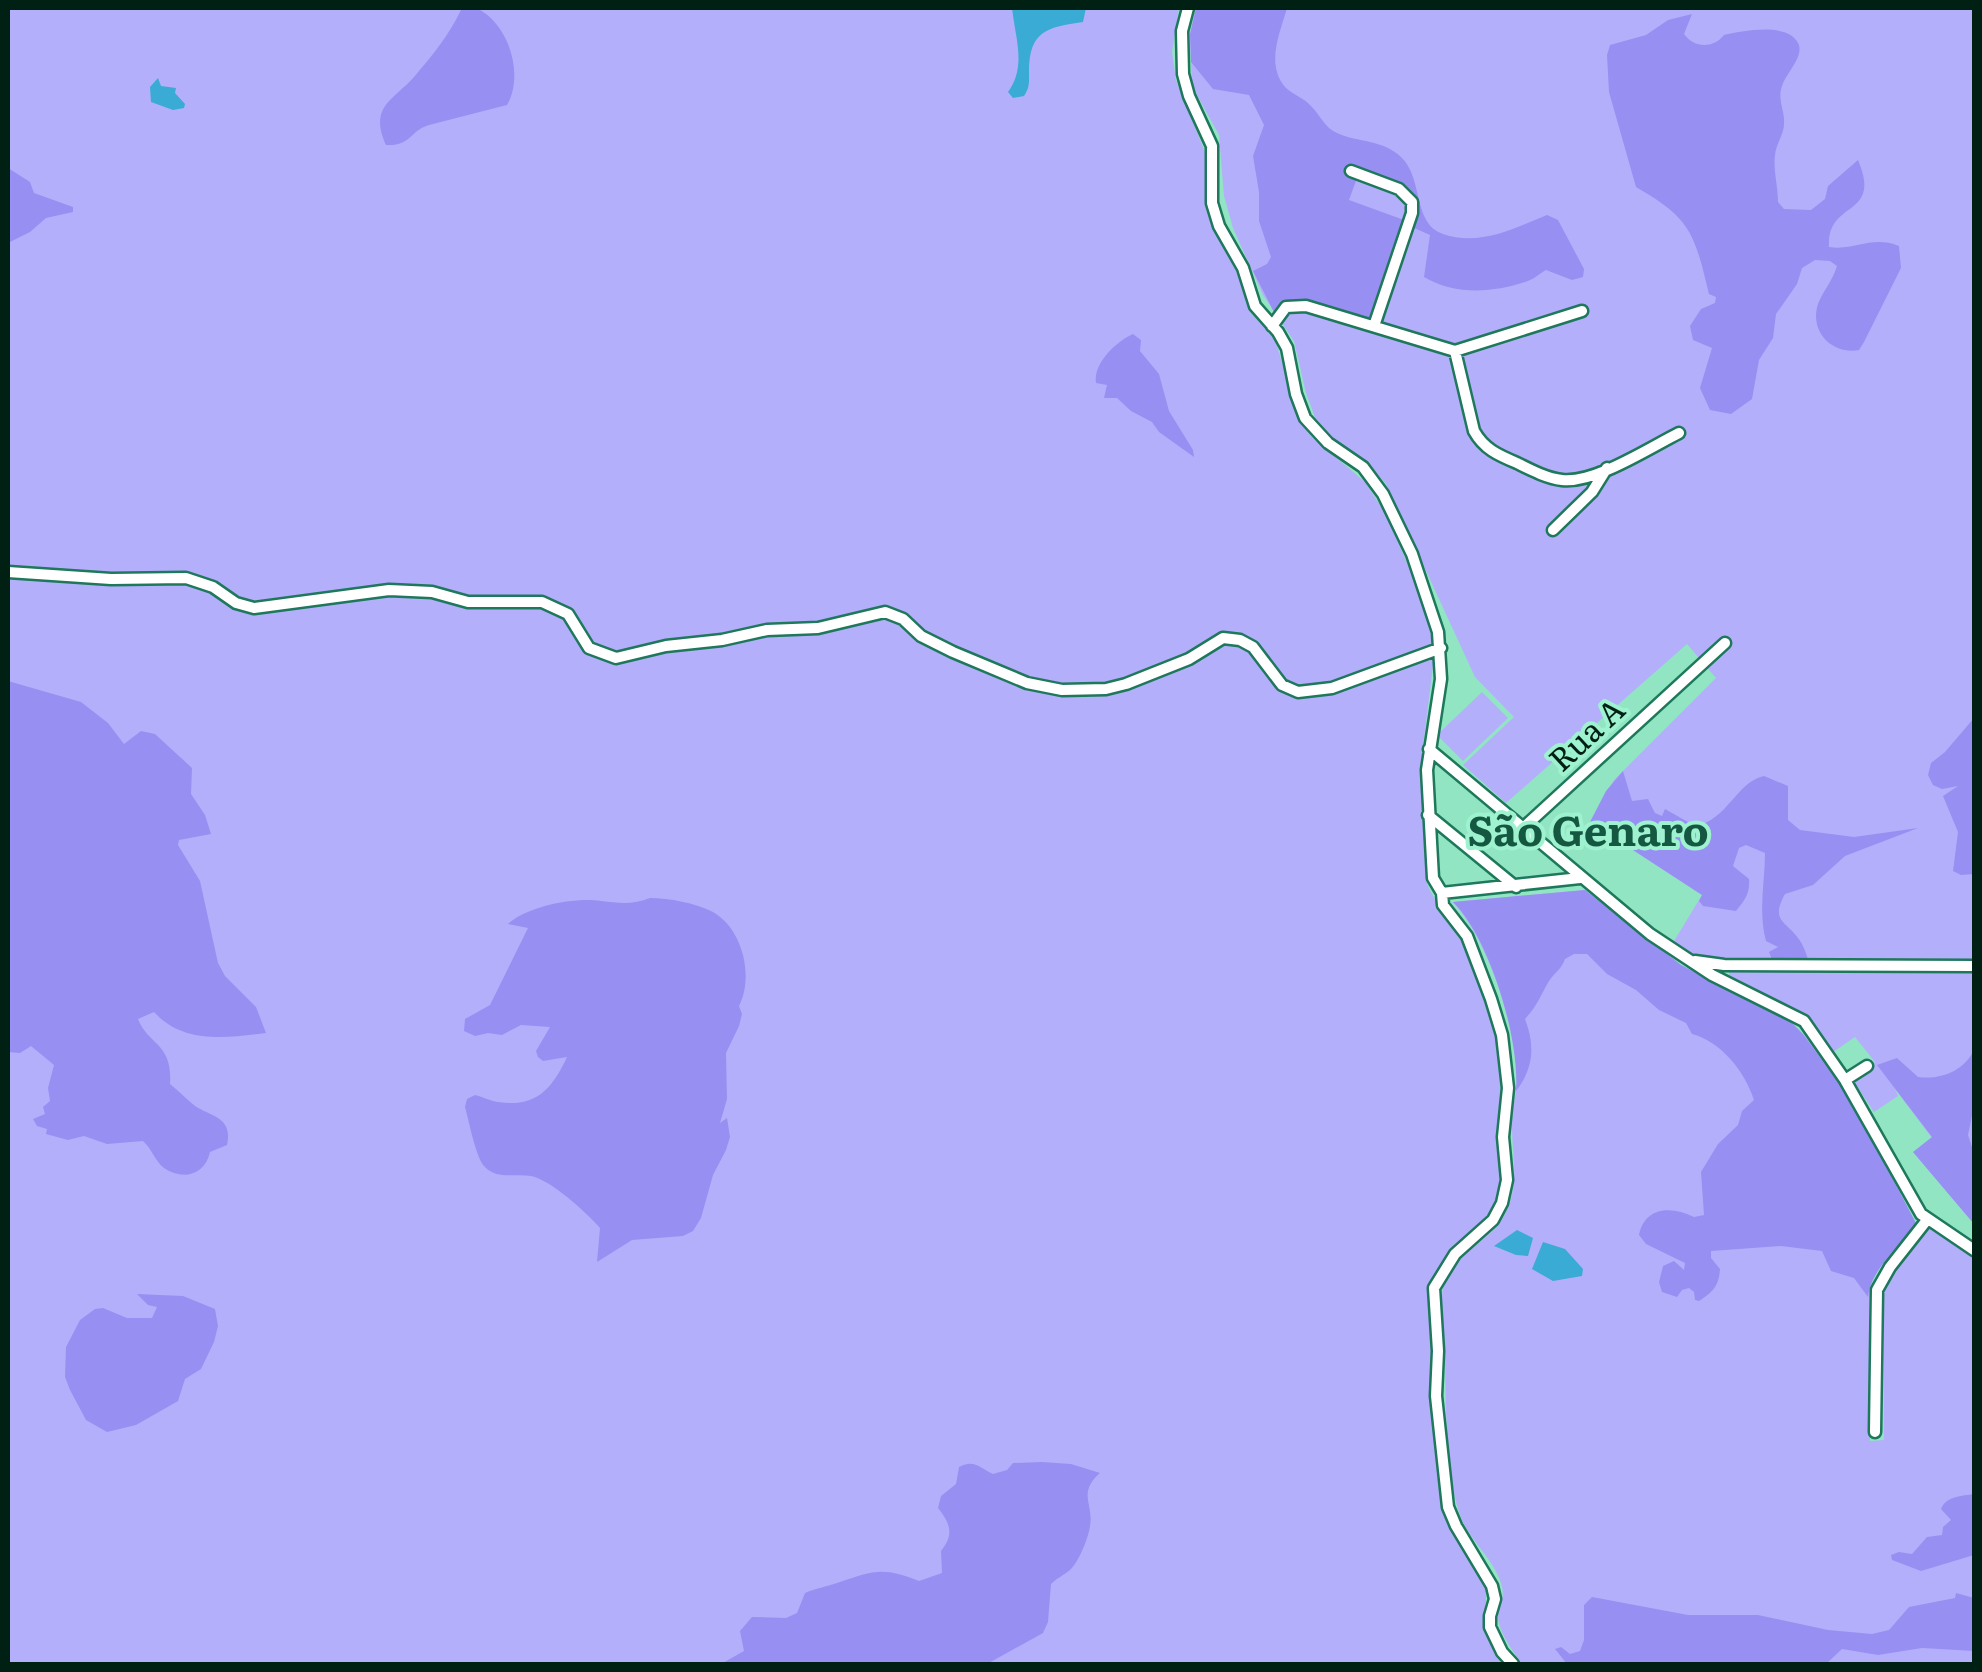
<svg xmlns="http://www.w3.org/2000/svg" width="1982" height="1672" viewBox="0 0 1982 1672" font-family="Literata,serif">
	<rect width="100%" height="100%" fill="#91e5c2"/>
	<path fill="#b4affa" d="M8 8H1179L1172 52 1176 80 1205 152 1208 205 1212 222 1235 264 1250 312 1275 339 1299 419 1312 437 1365 482 1385 513 1419 590 1432 636 1434 658 1423 746 1427 884C1436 905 1450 917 1460 935 1479 971 1500 1035 1501 1075 1502 1093 1498 1111 1498 1129 1498 1156 1507 1179 1494 1205 1474 1246 1433 1250 1428 1304L1444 1503 1449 1522 1486 1586V1625L1507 1664H8Z
		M1196 8H1974V961L1714 962 1684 954 1671 946 1702 895 1590 822 1614 780 1716 678 1687 644 1506 803 1463 765 1514 717 1475 677 1386 484 1368 463 1332 438 1316 420 1306 393 1294 341 1263 295 1233 228 1224 196 1219 135 1192 86 1190 34Z
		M1482 692 1508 718 1463 761 1437 735Z
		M1585 890 1681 965 1792 1023C1851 1080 1873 1159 1917 1225L1878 1270 1869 1286 1870 1441 1884 1440V1293L1889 1275 1928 1227 1974 1258V1664H1522C1513 1651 1499 1633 1498 1617 1498 1606 1505 1599 1502 1587 1496 1560 1469 1541 1460 1515 1445 1471 1446 1402 1445 1356 1445 1334 1439 1309 1443 1287 1450 1255 1485 1245 1502 1219 1520 1190 1513 1162 1512 1130 1511 1110 1518 1090 1517 1070 1515 1024 1485 933 1452 902Z
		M1729 969 1974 970V1224L1913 1152 1932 1138 1895 1089 1898 1096 1874 1112 1852 1079 1875 1062 1855 1037 1833 1052 1802 1016 1729 979Z"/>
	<path fill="#988ff3" d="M476 8C508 22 525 74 507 105L429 125C409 131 412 146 386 145 368 106 395 99 414 77 432 56 449 35 461 10Z
		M1196 8H1287C1280 33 1265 65 1286 88 1294 95 1304 98 1311 106 1320 115 1325 128 1337 133 1359 143 1382 139 1401 157 1424 179 1412 223 1443 234 1479 247 1515 228 1547 215L1558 220 1584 269 1583 277 1572 280 1546 270C1539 274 1533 280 1525 282 1492 293 1454 295 1424 277L1430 235 1412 227 1416 204 1350 168 1347 174 1357 178 1349 200 1404 220 1371 321 1303 301 1286 303 1275 314 1253 271 1267 264 1271 257 1259 221V192L1253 156 1264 125 1249 95 1213 89 1191 62 1190 34Z
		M1692 14 1684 34C1694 48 1713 49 1724 35 1742 31 1788 22 1798 43 1805 56 1786 73 1782 86 1777 100 1785 110 1784 124 1784 134 1776 144 1775 155 1773 170 1778 186 1778 202L1784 209 1811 210 1825 199 1828 186 1858 160C1883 219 1826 199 1829 247 1856 251 1871 235 1899 246L1901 268 1864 342 1859 350C1832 355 1809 331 1818 304 1823 291 1833 280 1837 266L1830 261 1815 260 1802 268 1797 284 1776 314 1773 338 1759 360 1752 399 1731 414 1710 410 1700 388 1712 348 1693 340 1690 326 1701 309 1715 303 1716 297 1709 294C1694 232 1691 219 1636 187L1609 92 1607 55 1610 45 1646 35 1668 20Z
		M8 168 30 182 34 193 73 207V212L46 218 30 232 8 243Z
		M1133 334 1141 340 1140 351 1159 374 1169 411 1193 450 1194 457 1159 432 1152 422 1131 411 1117 398H1104L1107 385 1096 383C1093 363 1117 341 1133 334Z
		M8 681 81 702 108 723 124 744 141 731 155 734 192 768 191 794 205 815 211 834 179 840 178 845 200 881 218 963 225 976 256 1007 266 1033C225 1038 183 1044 154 1012L138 1019C148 1045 173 1043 170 1084 179 1091 186 1099 195 1106 212 1117 233 1117 227 1145L210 1152C205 1175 183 1181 164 1168 155 1161 152 1149 143 1141L107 1144 84 1136 68 1140 46 1134 47 1129 37 1126 33 1119 45 1114 43 1107 50 1101 48 1088 54 1065 31 1046 20 1053 8 1052Z
		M1974 718V874L1961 875 1953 871 1958 832 1943 796 1958 786 1942 789 1933 785 1928 775 1931 763 1945 752Z
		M1623 771 1632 801 1648 799 1655 813 1662 816 1665 809 1695 826C1728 820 1736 782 1764 776L1788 786V820L1800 830 1854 837 1918 828 1845 856 1813 885 1785 894C1770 921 1786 921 1798 938 1803 944 1807 955 1809 963L1773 962 1769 952 1778 947 1766 941C1758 912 1765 881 1765 853L1746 845 1739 848 1733 866 1749 879C1750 894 1745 900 1736 911L1703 906 1699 901 1702 895 1590 822 1606 791Z
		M1585 890 1681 965 1792 1023 1803 1034 1853 1103 1917 1225C1900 1245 1871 1269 1868 1297L1854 1278 1831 1271 1822 1251 1781 1246 1711 1251V1258L1720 1269C1719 1286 1713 1292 1699 1301L1695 1300 1694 1292 1689 1288 1682 1290 1677 1297 1662 1292 1659 1282 1663 1266 1674 1261 1684 1270 1685 1263 1646 1244 1639 1235C1645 1206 1672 1206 1694 1217L1704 1215 1701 1172 1718 1144 1738 1125 1742 1111 1754 1100C1745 1071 1720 1041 1692 1034L1686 1023 1659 1010 1636 990 1607 974 1587 954H1574L1565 959C1561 970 1555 972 1549 981 1539 998 1538 1005 1525 1019 1535 1045 1534 1068 1516 1091 1520 1040 1490 938 1453 902Z
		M650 898C669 898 695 903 713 912 743 929 754 977 739 1006L742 1014 739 1026 726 1053 727 1099 720 1123 727 1118 730 1137 726 1150 713 1175 701 1218 693 1231 683 1236 632 1240 597 1262 600 1228C586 1212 551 1180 531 1176 515 1173 497 1180 485 1167 476 1159 469 1121 465 1107L467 1099 475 1095C483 1097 490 1101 498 1102 536 1108 552 1089 567 1057L543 1061 538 1057 536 1051 550 1027 521 1025 502 1035 488 1033 475 1036 464 1031 465 1019 490 1005 528 928 508 924C528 906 575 897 601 901 619 903 633 905 650 898Z
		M1974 1050V1106L1968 1135 1974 1153V1224L1913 1152 1932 1137 1877 1065 1897 1058 1918 1077C1941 1080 1964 1071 1974 1050Z
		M137 1294 183 1296 215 1309 218 1326 214 1342 201 1369 185 1379 178 1401 136 1425 107 1432 86 1420 70 1390 65 1377 66 1347 80 1320 95 1309 103 1308 127 1318H152L157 1307 148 1305Z
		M1042 1462 1071 1464 1100 1473C1077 1493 1094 1504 1090 1526 1089 1536 1079 1562 1070 1570 1064 1575 1057 1578 1051 1584L1048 1622 1043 1633 987 1664H721L744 1651 740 1631 752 1617 786 1618 797 1613 805 1593C816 1588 826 1587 837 1583 873 1571 882 1566 919 1581L942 1573 941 1551C954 1535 951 1524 938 1508L941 1496 956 1484 959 1467C975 1459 979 1468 993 1474L1007 1470 1013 1463Z
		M1974 1494V1555L1921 1571 1892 1560 1891 1555 1899 1552 1912 1554 1927 1537 1942 1535 1943 1527 1951 1520 1941 1509C1946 1496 1962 1496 1974 1494Z
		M1956 1593 1974 1598V1651L1922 1648 1878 1655 1842 1649 1826 1664H1567L1555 1649 1561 1647 1570 1654 1580 1651 1584 1640V1605L1592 1597 1688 1615H1758L1828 1630 1872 1634 1889 1630 1909 1607 1955 1598Z"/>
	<path fill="#3aabd4" d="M1012 8H1086L1083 22C1047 27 1029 31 1029 72 1029 82 1030 87 1024 96L1013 98 1008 92C1027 66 1015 37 1012 8Z
		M158 78 161 86 176 88 175 93 185 104 184 108 173 110 151 102 150 87Z
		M1517 1230 1533 1238 1528 1256 1516 1255 1494 1246Z
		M1543 1242 1565 1249 1583 1269 1582 1276 1553 1281 1532 1269Z"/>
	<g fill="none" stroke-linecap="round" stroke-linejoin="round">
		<defs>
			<path id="minor" d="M1188 8 1182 31 1183 74 1189 96 1212 146V203L1219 226 1243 268 1255 306 1278 332 1287 348 1296 394 1305 418 1328 443 1363 467 1383 494 1412 554 1438 632 1441 679 1427 770 1433 878 1442 893 1443 905 1467 936 1491 999 1502 1035 1508 1088 1503 1137 1507 1180 1502 1203 1493 1220 1455 1254 1434 1288 1438 1351 1436 1396 1448 1507 1456 1526 1492 1586 1495 1599 1490 1616V1627L1502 1652 1513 1664
				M1351 171 1399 189 1412 202V213L1374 326
				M1272 326 1286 307 1306 306 1455 351 1582 311
				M1455 351 1474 431C1484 449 1498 455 1517 463 1531 470 1546 478 1562 480 1594 484 1649 448 1679 433
				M1553 530 1592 492 1607 468
				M8 572 111 579 186 578 213 587 236 603 254 608 389 590 432 592 468 602H542L568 614 589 648 616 658 666 646 722 640 767 630 818 628 885 612 903 619 921 636 953 652 1027 683 1062 690 1106 689 1126 684 1189 659 1223 638 1240 640 1253 647 1282 685 1298 692 1332 688 1441 648
				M1429 749 1650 934 1712 975 1804 1021 1845 1080 1921 1214 1974 1250
				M1428 815 1516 887
				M1523 828 1725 643
				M1442 893 1580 878
				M1695 961 1724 965 1974 966
				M1845 1080 1867 1066
				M1875 1432 1877 1290 1890 1267 1927 1220"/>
		</defs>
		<use href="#minor" stroke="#1e785b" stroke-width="15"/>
		<use href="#minor" stroke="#fff" stroke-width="10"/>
	</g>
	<g text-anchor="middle" stroke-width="8" stroke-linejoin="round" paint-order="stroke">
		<g font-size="32" fill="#002014" stroke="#9ef2cf">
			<text transform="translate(1587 735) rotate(-43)" y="11">Rua A</text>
		</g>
		<g font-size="42" font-weight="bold" fill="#145842" stroke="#9ef2cf">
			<text x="1588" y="846">São Genaro</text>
		</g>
	</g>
	<rect width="1982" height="1672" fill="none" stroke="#002014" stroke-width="20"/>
</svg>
